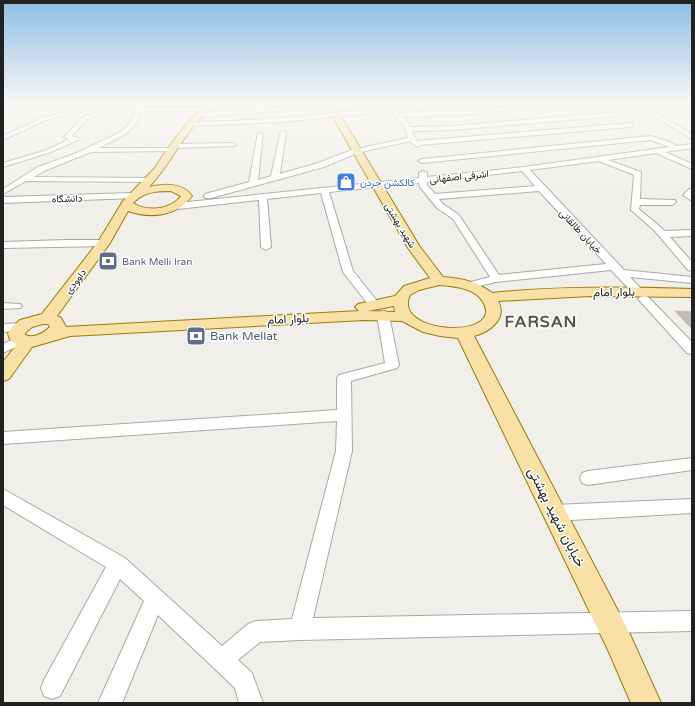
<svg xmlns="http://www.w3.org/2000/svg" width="695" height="706" viewBox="0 0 695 706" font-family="'Varela Round',Vazirmatn,sans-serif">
	<rect width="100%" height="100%" fill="#f1efe9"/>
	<path fill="#c2bcb5" stroke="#c3b8ab" d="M675 311 692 312V329Z"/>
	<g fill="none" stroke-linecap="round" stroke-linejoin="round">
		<defs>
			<path id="minor" d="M81 105H87L81 111 46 120 3 140V136L42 118 77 109Z
				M105 105H112L98 115 87 119 72 136 78 138V140L51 152 3 167V163L47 150 69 139 64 137 83 117 94 113Z
				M140 105H146L144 107H207L210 109 207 111H142L135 125 125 134 99 148H171L175 150 173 151 91 152 44 171 34 177 150 178H153V182L26 181 3 194V189L38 167 74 154 121 132 130 123 131 119Z
				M300 105H327L324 107 201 117 198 115 201 113Z
				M385 105H391L400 113 550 105 476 114 403 117 411 127 452 126 618 112 621 114 618 116 452 130 412 131 417 141 630 123 633 125 630 127 420 145 417 147 410 141 357 153 324 167 211 198H205L204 196 205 194 249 182 258 133 263 134 258 180 271 176 281 131 286 132 280 174 318 163 352 150 408 138 404 125 391 111 282 122 191 126 189 125V123L282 118 387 108Z
				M636 105H643L692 134V139Z
				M651 136 667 141 677 146 692 144V148L665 152 692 164V169L656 153 608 160 641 172 640 199 675 200 676 202 672 205H640L639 209 665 231 692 230V236L670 237 692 262V271L688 270 654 230 631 210 634 175 599 161 530 170 624 270 692 277V283L630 277 644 292 638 295 634 294 611 270 496 282 467 289 463 288 461 286 463 284 490 277 453 219 437 208 420 187 419 183 329 192 353 271 381 306 379 308H371L343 272 321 193 267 199 271 247 266 250 261 247 259 200 178 209 174 206 178 203 419 178V173L423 171 427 173V177L524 167 669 147 651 140 422 163 418 161 422 159ZM522 171 535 186 435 194 427 185V182ZM539 191 606 264 499 275 459 215 443 204 439 199Z
				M233 143 235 144V146L174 148 171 146 174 144Z
				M689 189H692V201L683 195Z
				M132 193 135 194 136 196 135 198 3 203V197Z
				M66 240H104L109 243 104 246 3 248V242Z
				M644 296 648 297 692 342V354L687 353 640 301 638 299 640 297Z
				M3 303 20 304 22 306 20 308 3 309Z
				M383 311 387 312 389 315 399 365 397 368 351 381 352 451 313 618 692 611V631L300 640 260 642 238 660 252 673 263 703H239L235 688 158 615 122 703H98L144 601 120 579 60 696 52 699 44 696 41 688 44 680 106 567 3 505V489L125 558 222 646 248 624 256 621 292 619 336 451 337 421 3 444V432L337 410V378L339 375 385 363 377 315 379 312Z
				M21 323 25 324 27 327 25 330 3 332V324Z
				M20 336 24 337 26 340 24 343 3 353V344Z
				M692 458V470L588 485 582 483 580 478 582 473 588 471Z
				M692 499V513L554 521 548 518 545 513 548 508 554 505Z"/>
			<path id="major" d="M206 105H215C208 113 199 119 193 127 177 147 166 169 149 187 164 184 182 182 192 196 178 216 151 219 128 211L110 243 57 316 61 318 66 327 359 311 355 307 358 304 395 296 404 286 430 278 408 248 326 105H334L420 247 443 277C461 278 478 282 492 293 559 286 625 287 692 289V297L590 296 498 301C508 319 489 332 474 336L628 630 661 703H631L608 650 458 338 440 336 423 332 402 321 364 320 70 336 32 347 9 379 3 381V362L17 344C11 342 9 339 8 333L13 326 20 320 42 314 98 242 123 201 154 169 168 148 188 122ZM171 191 181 196C171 210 146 212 133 203 144 192 155 191 171 191ZM439 285C454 286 475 288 483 302 506 340 391 335 410 295L419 290ZM394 306 395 312 368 311ZM43 324H48L50 327C43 333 34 339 25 335V333L32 327Z"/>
		</defs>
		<use href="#minor" stroke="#a8a8a8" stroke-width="2"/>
		<use href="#major" stroke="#9a7b05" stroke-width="2"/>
		<use href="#minor" fill="#fff" fill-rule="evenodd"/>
		<use href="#major" fill="#f9e0a6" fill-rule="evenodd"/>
	</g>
	<linearGradient id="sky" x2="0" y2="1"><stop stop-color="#8fbde4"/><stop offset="0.51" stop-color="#f9f8f5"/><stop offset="1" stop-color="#f9f8f5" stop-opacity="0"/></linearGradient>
	<rect width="695" height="204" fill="url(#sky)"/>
	<defs>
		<symbol id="shop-square" viewBox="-11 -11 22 22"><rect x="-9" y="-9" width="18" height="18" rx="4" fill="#3f7fe0" stroke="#fff"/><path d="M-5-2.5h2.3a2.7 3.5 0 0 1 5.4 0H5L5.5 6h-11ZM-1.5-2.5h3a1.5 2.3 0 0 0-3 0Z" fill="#fff"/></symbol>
		<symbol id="bank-square" viewBox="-11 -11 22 22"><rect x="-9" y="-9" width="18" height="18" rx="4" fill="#5c6f8a" stroke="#fff"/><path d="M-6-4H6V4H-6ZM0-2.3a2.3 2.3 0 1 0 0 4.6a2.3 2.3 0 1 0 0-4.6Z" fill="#fff"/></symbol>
	</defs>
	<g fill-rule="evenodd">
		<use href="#shop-square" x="335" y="171" width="22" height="22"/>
		<use href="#bank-square" x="97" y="250" width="22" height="22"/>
		<use href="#bank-square" x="185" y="325" width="22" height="22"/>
	</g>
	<g text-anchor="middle" stroke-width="3" stroke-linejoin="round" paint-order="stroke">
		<g font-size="10" fill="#212121" stroke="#fff">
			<text transform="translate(459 176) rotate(-6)" y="4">اشرفی اصفهانی</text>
			<text transform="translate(67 198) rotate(-2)" y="4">دانشگاه</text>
			<text transform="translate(401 225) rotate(59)" y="4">شهید بهشتی</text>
			<text transform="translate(581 231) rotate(47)" y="4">خیابان طالقانی</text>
			<text transform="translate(75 281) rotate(-53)" y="4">داوودی</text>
		</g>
		<g font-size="10" fill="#366cbe" stroke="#fff" text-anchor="start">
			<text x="360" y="186">کالکشن جردن</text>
		</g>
		<g font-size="10" fill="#4e5e75" stroke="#fff" text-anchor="start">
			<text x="122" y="265">Bank Melli Iran</text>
		</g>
		<g font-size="12" fill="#212121" stroke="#fff">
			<text transform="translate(614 292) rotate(-1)" y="4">بلوار امام</text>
			<text transform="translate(288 319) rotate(-3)" y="4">بلوار امام</text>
		</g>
		<g font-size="12" fill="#4e5e75" stroke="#fff" text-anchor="start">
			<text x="210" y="340">Bank Mellat</text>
		</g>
		<g font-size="14" fill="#212121" stroke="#fff">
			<text transform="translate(557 517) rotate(63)" y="5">خیابان شهید بهشتی</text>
		</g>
		<g font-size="16" font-weight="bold" letter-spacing="1" fill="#545454" stroke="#fff">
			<text x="541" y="327">FARSAN</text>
		</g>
	</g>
	<rect width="695" height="706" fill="none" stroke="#212121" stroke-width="8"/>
</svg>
